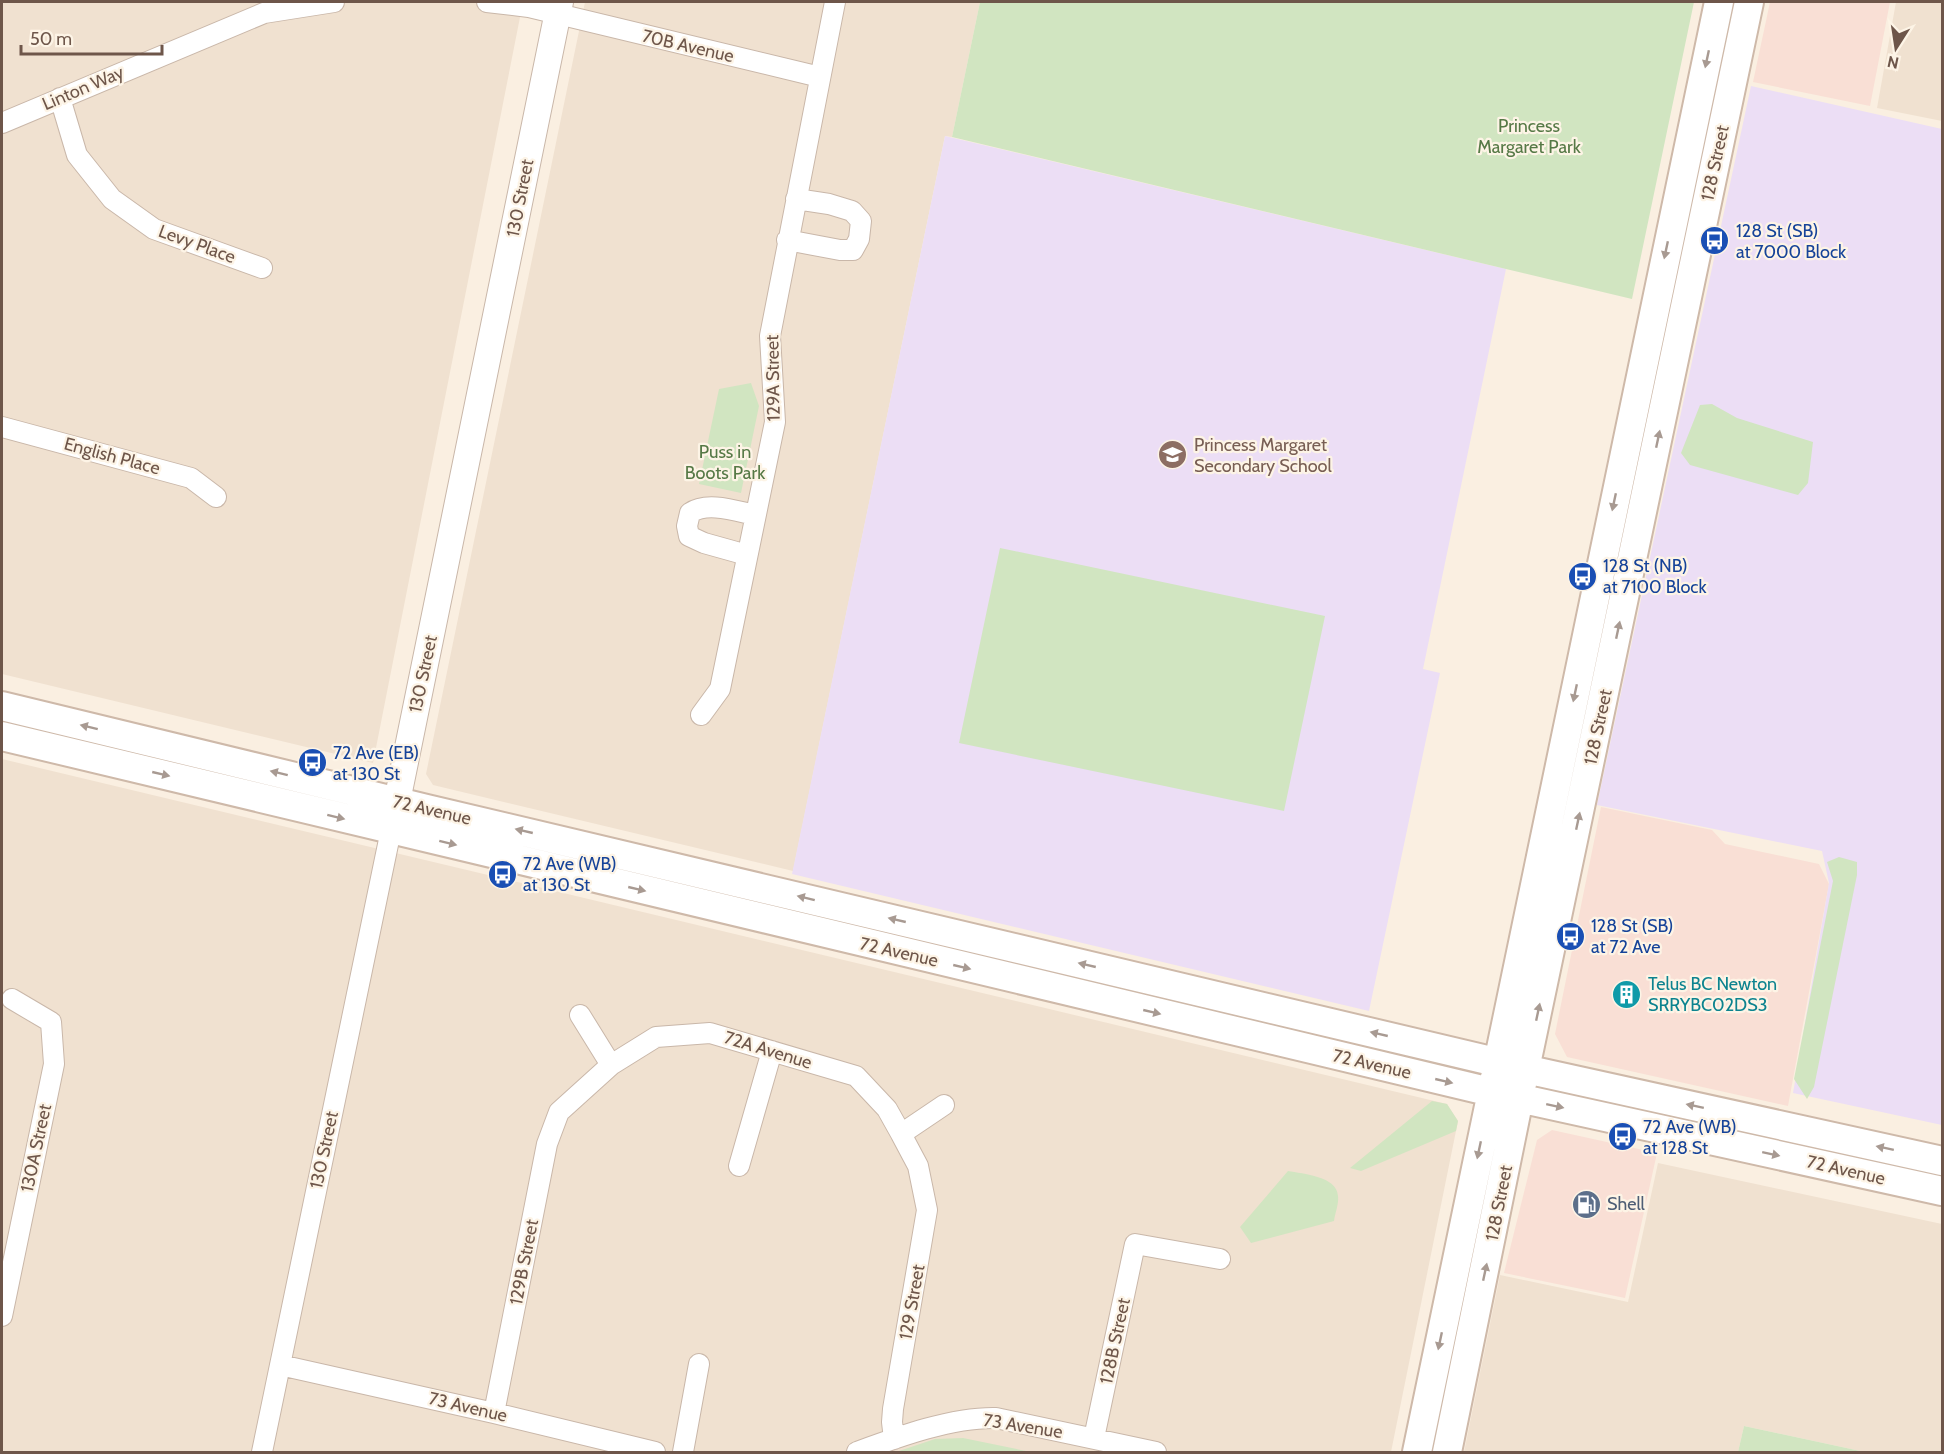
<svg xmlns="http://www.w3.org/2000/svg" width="1944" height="1454" viewBox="0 0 1944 1454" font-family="Cabin,sans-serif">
	<rect width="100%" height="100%" fill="#faefe1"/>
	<path fill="#f0e1d0" d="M2 2H523L373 763 2 674Z
		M585 2H980L952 137 945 136 793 871 433 785 426 774Z
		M1896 2H1942V121L1877 108Z
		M2 759 1447 1104 1458 1121 1391 1452H2Z
		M1658 1163 1942 1224V1452H1865L1744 1426 1738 1452H1464L1500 1275 1628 1302Z"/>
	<path fill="#f9dfd5" d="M1770 2H1890L1870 106 1753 82Z
		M1601 807 1712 830 1725 844 1819 864 1829 884 1788 1106 1567 1057 1555 1034Z
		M1552 1130 1657 1153 1625 1298 1504 1273 1537 1140Z"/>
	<path fill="#ecdef5" d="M1751 86 1942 129V1125L1793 1093 1829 883 1822 851 1597 805Z
		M945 136 1506 269 1423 669 1440 673 1369 1011 792 874Z"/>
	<path fill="#d1e5c1" d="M980 2H1694L1632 299 952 137Z
		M751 383 759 406 741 493 699 484 719 389Z
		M1712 404 1737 418 1813 442 1808 483 1798 495 1690 465 1681 453 1700 405Z
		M1000 548 1325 616 1284 811 959 743Z
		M1839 857 1857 862V875L1814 1087 1807 1099 1794 1079 1833 881 1827 862Z
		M1432 1101 1447 1104 1458 1121 1456 1131 1361 1171 1350 1168Z
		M1288 1171C1303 1174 1337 1176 1338 1196 1339 1204 1335 1213 1334 1221L1251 1243 1240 1227Z
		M1744 1426 1865 1452H1738Z
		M963 1438 1031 1452H896L935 1439Z"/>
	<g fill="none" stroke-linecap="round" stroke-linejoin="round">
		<defs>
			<path id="minor" d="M487 2 529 7 820 77
				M60 98 77 155 112 199 154 229 262 268
				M2 123 264 13 334 2
				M787 240 840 250H853L859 239 861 221 852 211 829 204 796 199
				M2 427 191 478 216 497
				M747 555 704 543 689 536 687 526 690 513C707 501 736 511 755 515
				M701 715 720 689 775 422 770 336 835 2
				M580 1015 611 1065
				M901 1134 944 1105
				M739 1166 772 1051
				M2 1316 54 1064 51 1022 12 999
				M280 1365 494 1413 655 1452
				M494 1413 547 1144 559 1112 611 1065 656 1037 710 1033 856 1076 887 1109 901 1134 918 1166 927 1210 893 1409 892 1422 894 1439
				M1094 1438 1135 1244 1220 1259
				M262 1452 391 830
				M683 1452 699 1364
				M857 1452C898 1437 952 1417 996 1418L1156 1452"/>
			<path id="tertiary" d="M393 821 560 2"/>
			<path id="secondary" d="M2 706 427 809 1525 1069 1942 1161
				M2 736 1491 1092 1942 1191
				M1417 1452 1719 2
				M1447 1452 1525 1069 1749 2"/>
		</defs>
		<use href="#minor" stroke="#c9b7a9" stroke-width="22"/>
		<use href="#tertiary" stroke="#c9b7a9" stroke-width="28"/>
		<use href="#secondary" stroke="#ceb9a9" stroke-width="32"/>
		<use href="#minor" stroke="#fff" stroke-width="20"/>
		<use href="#tertiary" stroke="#fff" stroke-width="26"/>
		<use href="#secondary" stroke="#fff" stroke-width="28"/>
	</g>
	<defs><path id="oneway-solid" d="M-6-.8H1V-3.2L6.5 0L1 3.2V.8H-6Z" transform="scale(1.5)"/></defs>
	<g fill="#a89a92">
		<use href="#oneway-solid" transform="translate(1707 59) rotate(102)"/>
		<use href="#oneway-solid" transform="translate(1666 250) rotate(102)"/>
		<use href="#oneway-solid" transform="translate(1658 439) rotate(-78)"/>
		<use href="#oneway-solid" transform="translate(1614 502) rotate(102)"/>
		<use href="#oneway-solid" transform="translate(1618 630) rotate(-78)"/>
		<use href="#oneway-solid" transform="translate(1575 693) rotate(102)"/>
		<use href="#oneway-solid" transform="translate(89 727) rotate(-166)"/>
		<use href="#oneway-solid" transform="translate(279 773) rotate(-166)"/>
		<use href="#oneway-solid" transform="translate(161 774) rotate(13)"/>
		<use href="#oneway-solid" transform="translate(336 817) rotate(14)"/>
		<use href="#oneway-solid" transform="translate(1578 821) rotate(-78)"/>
		<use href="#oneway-solid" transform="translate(524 831) rotate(-167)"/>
		<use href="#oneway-solid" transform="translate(448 843) rotate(14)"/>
		<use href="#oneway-solid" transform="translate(637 889) rotate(13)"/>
		<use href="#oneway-solid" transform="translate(806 898) rotate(-166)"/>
		<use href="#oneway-solid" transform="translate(897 920) rotate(-167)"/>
		<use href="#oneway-solid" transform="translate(1087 965) rotate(-167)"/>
		<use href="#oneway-solid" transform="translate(962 967) rotate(13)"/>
		<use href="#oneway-solid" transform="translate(1152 1012) rotate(13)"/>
		<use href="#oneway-solid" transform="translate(1538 1012) rotate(-78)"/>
		<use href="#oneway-solid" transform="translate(1379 1034) rotate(-167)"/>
		<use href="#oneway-solid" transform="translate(1444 1081) rotate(13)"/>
		<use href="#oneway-solid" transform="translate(1555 1106) rotate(12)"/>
		<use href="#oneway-solid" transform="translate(1695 1106) rotate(-168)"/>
		<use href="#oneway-solid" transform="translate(1885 1148) rotate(-168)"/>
		<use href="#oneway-solid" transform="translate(1479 1150) rotate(102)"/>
		<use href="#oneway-solid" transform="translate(1771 1154) rotate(12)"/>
		<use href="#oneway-solid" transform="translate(1485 1272) rotate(-78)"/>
		<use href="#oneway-solid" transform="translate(1440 1341) rotate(102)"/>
	</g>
	<defs>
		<symbol id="bus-disc" viewBox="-11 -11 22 22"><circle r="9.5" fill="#1a4fb4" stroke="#fdf4e6"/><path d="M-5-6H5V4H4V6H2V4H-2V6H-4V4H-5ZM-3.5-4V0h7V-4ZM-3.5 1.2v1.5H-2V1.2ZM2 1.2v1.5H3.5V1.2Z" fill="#fff"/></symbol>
		<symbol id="school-disc" viewBox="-11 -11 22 22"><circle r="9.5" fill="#8d6e63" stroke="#fdf4e6"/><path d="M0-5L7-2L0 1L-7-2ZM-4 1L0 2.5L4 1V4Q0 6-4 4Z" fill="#fff"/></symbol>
		<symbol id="building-disc" viewBox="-11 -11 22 22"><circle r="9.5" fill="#0f9aa8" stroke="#fdf4e6"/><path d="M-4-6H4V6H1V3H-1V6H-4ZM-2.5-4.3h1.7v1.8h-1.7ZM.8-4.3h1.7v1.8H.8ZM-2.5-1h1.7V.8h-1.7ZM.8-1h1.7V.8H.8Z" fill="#fff"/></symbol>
		<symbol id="fuel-disc" viewBox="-11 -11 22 22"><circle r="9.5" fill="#5c6f8a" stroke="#fdf4e6"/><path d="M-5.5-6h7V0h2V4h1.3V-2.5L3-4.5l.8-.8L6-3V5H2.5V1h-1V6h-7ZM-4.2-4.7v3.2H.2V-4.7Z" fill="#fff"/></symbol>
	</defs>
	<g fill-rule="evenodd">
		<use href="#bus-disc" x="1698" y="224" width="33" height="33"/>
		<use href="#school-disc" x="1156" y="438" width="33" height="33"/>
		<use href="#bus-disc" x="1566" y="560" width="33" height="33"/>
		<use href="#bus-disc" x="296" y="746" width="33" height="33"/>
		<use href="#bus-disc" x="486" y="858" width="33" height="33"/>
		<use href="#bus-disc" x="1554" y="920" width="33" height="33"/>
		<use href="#building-disc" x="1610" y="978" width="33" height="33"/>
		<use href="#bus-disc" x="1606" y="1120" width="33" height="33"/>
		<use href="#fuel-disc" x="1570" y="1188" width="33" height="33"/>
	</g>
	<g text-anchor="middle" stroke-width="4.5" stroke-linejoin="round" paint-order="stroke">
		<g font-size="18" fill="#6e564a" stroke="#fdf4e6">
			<text transform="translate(688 46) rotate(13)" y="6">70B Avenue</text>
			<text transform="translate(83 88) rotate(-23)" y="6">Linton Way</text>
			<text transform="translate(1715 163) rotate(-78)" y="6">128 Street</text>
			<text transform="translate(520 198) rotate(-79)" y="6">130 Street</text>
			<text transform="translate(197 244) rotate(20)" y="6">Levy Place</text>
			<text transform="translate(773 378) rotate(-91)" y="6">129A Street</text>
			<text transform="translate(112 456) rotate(15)" y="6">English Place</text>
			<text transform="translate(423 674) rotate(-78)" y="6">130 Street</text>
			<text transform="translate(1598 727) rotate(-78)" y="6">128 Street</text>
			<text transform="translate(432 810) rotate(13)" y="6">72 Avenue</text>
			<text transform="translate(899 952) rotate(13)" y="6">72 Avenue</text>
			<text transform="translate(768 1050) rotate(17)" y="6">72A Avenue</text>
			<text transform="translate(1372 1064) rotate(13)" y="6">72 Avenue</text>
			<text transform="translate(36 1148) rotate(-78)" y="6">130A Street</text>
			<text transform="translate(324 1150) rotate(-78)" y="6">130 Street</text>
			<text transform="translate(1846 1170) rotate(13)" y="6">72 Avenue</text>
			<text transform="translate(1499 1203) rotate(-79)" y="6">128 Street</text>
			<text transform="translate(524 1262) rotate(-79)" y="6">129B Street</text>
			<text transform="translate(912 1302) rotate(-80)" y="6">129 Street</text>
			<text transform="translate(1115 1341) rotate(-78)" y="6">128B Street</text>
			<text transform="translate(468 1407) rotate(13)" y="6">73 Avenue</text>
			<text transform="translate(1023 1426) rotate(9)" y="6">73 Avenue</text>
		</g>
		<g font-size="18" fill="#567946" stroke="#fdf4e6">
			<text x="1529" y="132">Princess<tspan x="1529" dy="21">Margaret Park</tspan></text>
			<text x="725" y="458">Puss in<tspan x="725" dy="21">Boots Park</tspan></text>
		</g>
		<g font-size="18" fill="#164399" stroke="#fdf4e6" text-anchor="start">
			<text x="1736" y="237">128 St (SB)<tspan x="1736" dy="21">at 7000 Block</tspan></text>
			<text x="1603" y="572">128 St (NB)<tspan x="1603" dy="21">at 7100 Block</tspan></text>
			<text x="333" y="759">72 Ave (EB)<tspan x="333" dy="21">at 130 St</tspan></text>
			<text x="523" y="870">72 Ave (WB)<tspan x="523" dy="21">at 130 St</tspan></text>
			<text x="1591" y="932">128 St (SB)<tspan x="1591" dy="21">at 72 Ave</tspan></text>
			<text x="1643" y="1133">72 Ave (WB)<tspan x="1643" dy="21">at 128 St</tspan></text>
		</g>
		<g font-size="18" fill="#785e54" stroke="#fdf4e6" text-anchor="start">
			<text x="1194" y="451">Princess Margaret<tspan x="1194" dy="21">Secondary School</tspan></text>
		</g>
		<g font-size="18" fill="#0d838f" stroke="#fdf4e6" text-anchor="start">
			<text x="1648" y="990">Telus BC Newton<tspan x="1648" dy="21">SRRYBC02DS3</tspan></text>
		</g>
		<g font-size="18" fill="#4e5e75" stroke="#fdf4e6" text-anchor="start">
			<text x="1607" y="1210">Shell</text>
		</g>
	</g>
	<rect width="1944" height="1454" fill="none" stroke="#6e564a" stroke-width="6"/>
	<g transform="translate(1896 48) rotate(192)" stroke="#fdf4e6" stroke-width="4.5" paint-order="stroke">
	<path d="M0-4.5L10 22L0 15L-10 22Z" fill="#6e564a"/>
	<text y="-9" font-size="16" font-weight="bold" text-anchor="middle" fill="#6e564a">N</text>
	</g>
	<path d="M21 45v9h141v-9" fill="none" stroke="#6e564a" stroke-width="3"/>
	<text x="30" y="45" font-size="18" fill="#6e564a" stroke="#fdf4e6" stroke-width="4.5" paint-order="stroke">50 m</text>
</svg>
